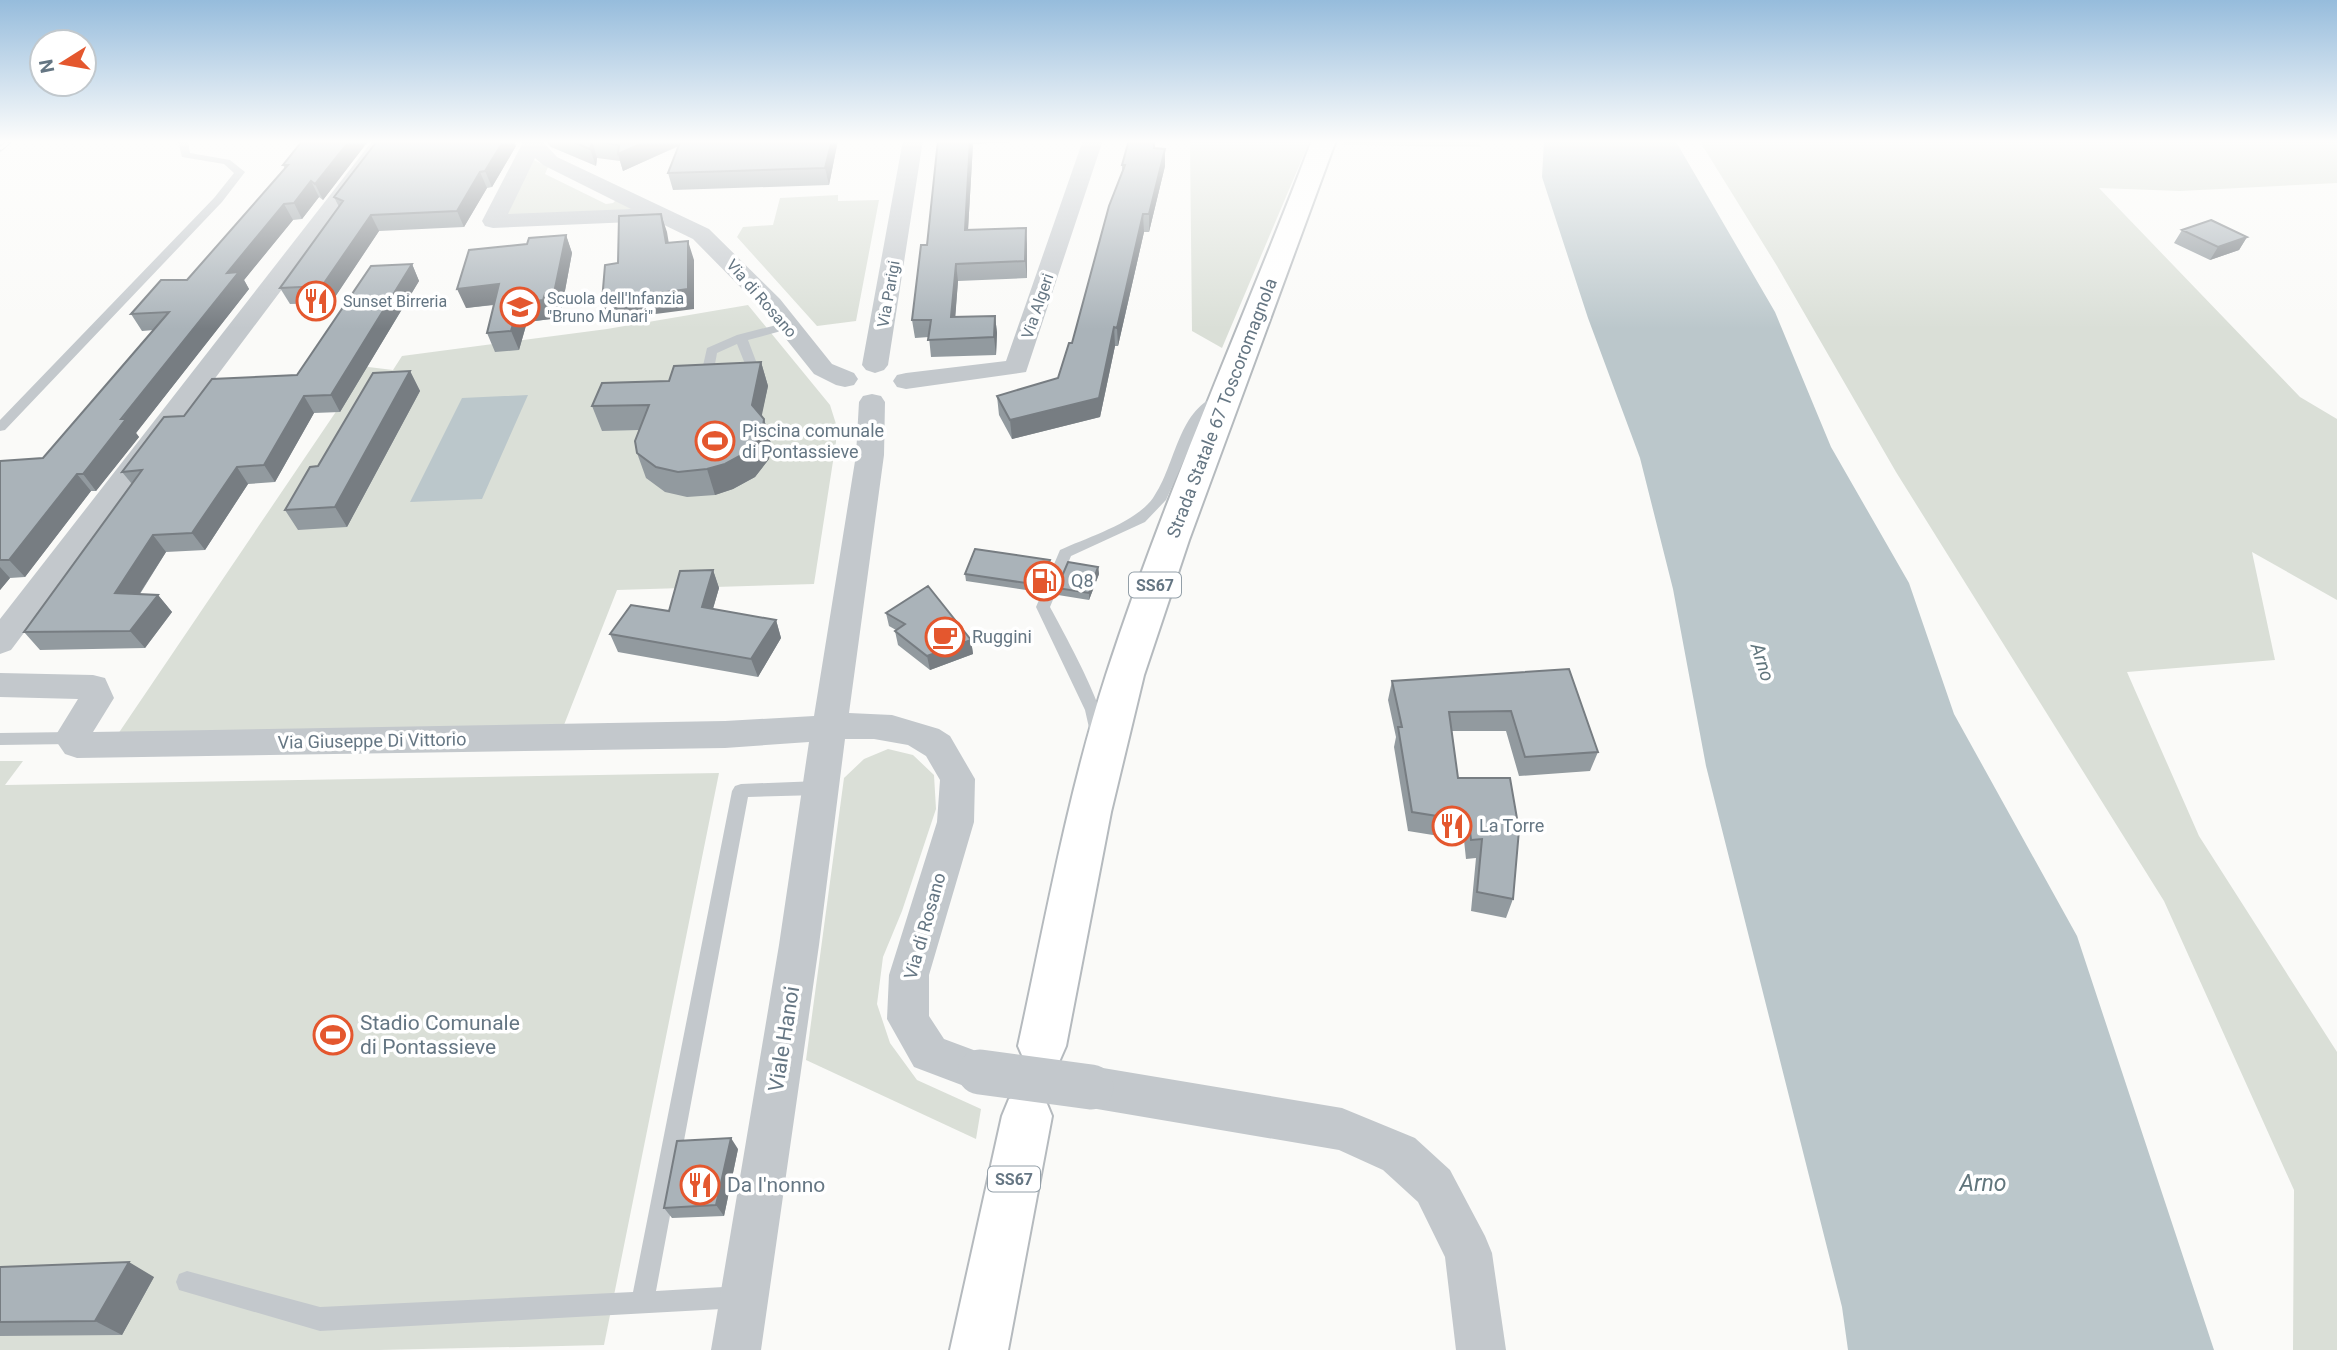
<svg xmlns="http://www.w3.org/2000/svg" width="2337" height="1350" viewBox="0 0 2337 1350" font-family="Roboto,sans-serif">
	<rect width="100%" height="100%" fill="#fafaf8"/>
	<path fill="#dadfd7" d="M1190 140H1310L1222 348 1192 331Z
		M1343 140H1479L1481 147 1342 145Z
		M1699 140H2337V183L2180 191 2099 188 2300 397 2337 419V600L2252 552 2275 660 2127 672 2199 836 2337 1052V1350H2293L2294 1190 2164 901 1896 472 1777 266Z
		M534 160 548 167 545 174 606 204 613 203 618 198 639 209 504 216Z
		M838 195V201L879 200 856 321 817 326 737 237 743 227 773 225 780 198Z
		M748 305 830 405 836 424V442L814 584 617 590 562 730 118 734 356 382 352 365 393 370 402 356 607 329Z
		M888 749 913 755 934 775 936 809 902 911 883 957 877 1004 890 1043 917 1080 981 1109 976 1139 806 1060 844 778 864 759Z
		M0 761H23L5 785 719 773 604 1345 379 1350H0Z"/>
	<path fill="#bbc7cb" d="M1544 140H1675L1775 312 1831 447 1909 583 1954 714 2077 936 2214 1350H1848L1842 1307 1706 766 1673 589 1640 458 1588 318 1542 177Z
		M528 395 482 499 410 502 462 398Z"/>
	<g fill="none" stroke-linecap="round" stroke-linejoin="round">
		<defs>
			<path id="primary" d="M1312 140H1336L1189 540 1144 675 1111 812 1066 1046 1059 1062 1042 1069 1025 1062 1018 1046C1045 922 1067 796 1106 675 1165 493 1244 319 1312 140Z
				M1027 1091 1045 1099 1052 1116 1008 1350H950L1002 1116 1009 1099Z"/>
		</defs>
		<use href="#primary" stroke="#b5babe" stroke-width="4"/>
		<path fill="#c3c8cc" fill-rule="evenodd" d="M178 140H188L190 153 230 160 245 172 222 202 5 430 0 431V420L214 198 234 173 224 164 182 157Z
			M788 322 792 324V328L748 340 762 377 760 380 750 381 744 377 749 374 737 344 717 353 713 375 717 376V382L706 383 700 379 707 348 737 335Z
			M1222 394 1228 398 1205 413 1166 500 1145 522 1071 556 1050 607C1062 630 1114 721 1104 741H1092L1085 710 1036 607 1060 550C1088 537 1135 523 1153 498 1177 464 1177 407 1222 394Z
			M71 732 77 734 79 738 77 742 71 744 0 745V733Z
			M819 781 825 783 828 788 825 793 819 795 748 797 656 1291 740 1286 748 1289 751 1297 748 1305 740 1308 320 1331 179 1290 176 1282 179 1274 187 1271 320 1307 633 1292 732 791 735 786 741 784Z"/>
		<path fill="#c3c8cc" fill-rule="evenodd" d="M373 140H394L11 650 0 654V619Z
			M519 140H541L557 157 709 229 780 299 832 364 854 373 858 379 854 385 845 387 836 385 814 374 762 309 693 239 656 221 493 228 485 226 482 221 522 144ZM535 158 543 165 631 209 508 214Z
			M903 140H923L888 365 884 370 875 373 866 370 862 365Z
			M1083 140H1103L1026 372 906 389 897 387 893 381 897 375 906 373 1006 361Z
			M872 394 881 396 885 402 884 455 849 713 892 715 939 729 950 736 975 779 974 822 929 975V1016L944 1039 995 1058 1001 1072 995 1086 980 1092 914 1067 887 1019 889 975 937 822 940 780 926 756 908 745 874 739H845L819 945 761 1350H711L779 945 809 742 725 748 77 758 65 754 54 738 78 699 0 697V673L93 675 105 678 114 698 93 732 725 721 814 716 856 455 859 402 863 396Z
			M1091 1066 1342 1108 1415 1138 1450 1170 1485 1236 1492 1253 1506 1350H1456L1445 1257 1418 1202 1383 1170 1339 1150 1091 1108 1076 1102 1069 1087 1076 1072Z"/>
		<use href="#primary" fill="#fff" fill-rule="evenodd"/>
		<defs>
			<path id="rail" d="M0 149 11 140"/>
		</defs>
		<use href="#rail" stroke="#a2aab0" stroke-width="5"/>
		<use href="#rail" stroke="#fff" stroke-width="3.5" stroke-dasharray="10" stroke-linecap="butt"/>
		<path stroke="#c3c8cc" stroke-width="45" d="M980 1072 1091 1087"/>
	</g>
	<path fill="#929a9f" d="M303 140H369L323 200 319 197 302 219 293 220 244 280 249 289 136 433 139 437 96 491H91L25 577 10 578 0 590V461L43 458 154 330 142 331 131 314 187 280 285 169 283 165Z
		M545 140H838L829 185 673 190 668 173 679 146 623 171 620 161 597 158 596 166 551 147Z
		M938 140H1051L973 144 968 230 1027 244V278L958 281 955 317 995 316 997 333 996 355 931 357 929 337 915 338 912 320 927 245Z
		M516 146 492 187 487 188 464 227 379 231 331 303 290 304 280 288 339 207 334 197Z
		M1154 148 1165 166 1149 232H1144L1118 346H1115L1100 417 1012 439 999 415 997 396 1058 378 1072 343 1122 173V165Z
		M2182 230 2247 237 2239 250 2210 260 2174 243Z
		M566 235 572 253 561 312 552 313 551 319 527 322 519 350 495 352 487 333 494 305 466 308 527 244Z
		M412 264 419 281 340 412 314 413 275 482 248 484 205 550 166 552 140 594 158 595 172 612 145 648 40 650 24 632 132 484 122 472 184 416 297 375Z
		M761 362 768 386 761 416 764 419 771 444 769 459 755 477 733 489 715 495 687 497 665 492 646 478 637 453 639 430 602 431 592 406 669 381Z
		M410 371 420 391 347 527 298 530 285 510 318 466Z
		M1050 567 1040 592 966 581 965 574Z
		M1098 567 1099 574 1089 600 1058 595 1057 588Z
		M713 570 719 588 713 609 776 620 781 638 758 677 618 652 610 634 669 611Z
		M886 613 971 640 973 654 930 670 898 645 895 631 896 630 889 626Z
		M1569 669 1598 752 1590 771 1519 776 1506 731H1452L1458 778 1513 899 1506 918 1471 911 1476 858 1466 859 1464 840 1408 831 1394 747 1396 737 1388 700 1392 681Z
		M738 1149 724 1216 672 1218 664 1208Z
		M0 1267 154 1277 122 1335 0 1336Z"/>
	<path fill="#777d82" d="M350 140H369L323 200 315 184Z
		M504 140H514L516 146 492 187 485 171Z
		M649 140H691L623 171 618 154Z
		M832 140H838L829 185 825 168Z
		M970 140H972L973 144 967 247 965 230Z
		M592 141 597 158 596 166 590 149Z
		M1165 149V166L1149 232V214Z
		M480 172 487 188 464 227 457 211Z
		M311 181 319 197 302 219 294 203Z
		M284 204 293 220 244 280 249 289 136 433 139 437 96 491 83 474 227 273Z
		M661 214 667 232 672 262 666 243Z
		M1143 214 1144 232 1118 346 1117 328Z
		M371 215 379 231 331 303 322 286Z
		M1026 228 1027 244V278L1025 261Z
		M566 235 572 253 561 312 552 313 551 319 527 322 519 350 511 331 519 303 545 294Z
		M2247 237 2239 250 2210 260 2218 247Z
		M688 241 694 260V309L609 320 602 301Z
		M412 264 419 281 340 412 331 395Z
		M956 264 958 281 954 334 951 317Z
		M499 284 507 303 466 308 457 289Z
		M995 316 997 333 996 355 994 337Z
		M1114 327 1115 346 1100 417 1012 439 1010 420 1099 398Z
		M761 362 768 386 759 429 752 405Z
		M410 371 420 391 347 527 335 507Z
		M304 396 314 413 275 482 264 465Z
		M764 419 771 444 769 459 755 477 733 489 715 495 707 469Z
		M237 467 248 484 205 550 192 533Z
		M77 474 91 491 25 577 9 560Z
		M153 535 166 552 129 610 115 593Z
		M1050 560V567L1040 592 1039 585Z
		M0 567 10 578 0 590Z
		M1098 567 1099 574 1089 600V593Z
		M713 570 719 588 708 625 702 607Z
		M158 595 172 612 145 648 130 631Z
		M776 620 781 638 758 677 751 659Z
		M971 640 973 654 930 670 927 656Z
		M731 1138 738 1149 724 1216 716 1205Z
		M129 1262 154 1277 122 1335 95 1321Z"/>
	<path fill="#aab3b9" stroke="#777d82" stroke-width="2" d="M303 140H350L315 184 311 181 294 203 284 204 227 273 239 272 121 419H126L83 474H77L9 560H0V461L43 458 169 312 131 314 161 280H187L288 165H283Z
		M378 140H504L485 171 480 172 457 211 371 215 322 286 280 288 343 201 334 197Z
		M569 140H649L618 154 619 145 592 141 590 149Z
		M681 140H832L825 168 668 173Z
		M938 140H970L965 230 1026 228 1025 261 956 264 951 317 995 316 994 337 928 340 931 320H912L921 245H927Z
		M1129 140H1154V148L1165 149 1149 214H1143L1117 328 1114 327 1099 398 1010 420 997 396 1058 378 1069 343H1072L1109 206 1125 165H1122Z
		M661 214 666 243 688 241V289L602 301 605 265 618 263 619 216Z
		M2211 220 2247 237 2218 247 2182 230Z
		M566 235 554 293 545 294 543 300 519 303 511 331 487 333 499 284 457 289 469 250 527 244 529 238Z
		M412 264 331 395 304 396 264 465 237 467 192 533 153 535 115 593 158 595 130 631 24 632 142 470 122 472 164 417 184 416 212 379 297 375 371 266Z
		M761 362 752 405 764 419 762 434 747 452 725 464 707 469 678 472 656 467 637 453 635 441 649 405 592 406 602 383 669 381 674 366Z
		M410 371 335 507 285 510 310 467 318 466 373 373Z
		M975 549 1050 560 1039 585 965 574Z
		M1068 562 1098 567 1089 593 1057 588Z
		M713 570 702 607 776 620 751 659 610 634 631 605 669 611 680 571Z
		M928 586 971 640 927 656 895 631 905 624 886 613Z
		M1569 669 1598 752 1525 757 1511 711 1449 712 1458 778H1510L1519 830 1513 899 1477 892 1482 839 1471 840 1469 821 1412 812 1398 727H1402L1392 681Z
		M731 1138 716 1205 664 1208 677 1141Z
		M129 1262 95 1321 0 1322V1267Z"/>
	<linearGradient id="sky" x2="0" y2="1"><stop stop-color="#96bcdc"/><stop offset="0.43" stop-color="#fdfdfc"/><stop offset="1" stop-color="#fdfdfc" stop-opacity="0"/></linearGradient>
	<rect width="2337" height="329" fill="url(#sky)"/>
	<defs>
		<symbol id="restaurant-ring" viewBox="-11 -11 22 22"><circle r="9.5" fill="#fff" stroke="#e4572e" stroke-width="1.5"/><path d="M-5-6h1v4h1v-4h1v4h1v-4h1v5L-1.5 .5V6h-2V.5L-5-1ZM5-6V6H3V1.5H1.5Q1.5-4 5-6Z" fill="#e4572e"/></symbol>
		<symbol id="school-ring" viewBox="-11 -11 22 22"><circle r="9.5" fill="#fff" stroke="#e4572e" stroke-width="1.5"/><path d="M0-5L7-2L0 1L-7-2ZM-4 1L0 2.5L4 1V4Q0 6-4 4Z" fill="#e4572e"/></symbol>
		<symbol id="stadium-ring" viewBox="-11 -11 22 22"><circle r="9.5" fill="#fff" stroke="#e4572e" stroke-width="1.5"/><path d="M0-5a6.5 5 0 1 0 0 10a6.5 5 0 1 0 0-10ZM-3.5-1.8h7v3.6h-7Z" fill="#e4572e"/></symbol>
		<symbol id="fuel-ring" viewBox="-11 -11 22 22"><circle r="9.5" fill="#fff" stroke="#e4572e" stroke-width="1.5"/><path d="M-5.5-6h7V0h2V4h1.3V-2.5L3-4.5l.8-.8L6-3V5H2.5V1h-1V6h-7ZM-4.2-4.7v3.2H.2V-4.7Z" fill="#e4572e"/></symbol>
		<symbol id="cafe-ring" viewBox="-11 -11 22 22"><circle r="9.5" fill="#fff" stroke="#e4572e" stroke-width="1.5"/><path d="M-5.5-4.5H6V0H3Q3 3.5 0 3.5H-2.5Q-5.5 3.5-5.5 0ZM3-3.2v2h1.7v-2ZM-6 4.5H4V6H-6Z" fill="#e4572e"/></symbol>
	</defs>
	<g fill-rule="evenodd">
		<use href="#restaurant-ring" x="294" y="279" width="44" height="44"/>
		<use href="#school-ring" x="498" y="285" width="44" height="44"/>
		<use href="#stadium-ring" x="693" y="419" width="44" height="44"/>
		<use href="#fuel-ring" x="1022" y="559" width="44" height="44"/>
		<use href="#cafe-ring" x="923" y="615" width="44" height="44"/>
		<use href="#restaurant-ring" x="1430" y="804" width="44" height="44"/>
		<use href="#stadium-ring" x="311" y="1013" width="44" height="44"/>
		<use href="#restaurant-ring" x="678" y="1163" width="44" height="44"/>
	</g>
	<g text-anchor="middle" stroke-width="7" stroke-linejoin="round" paint-order="stroke">
		<g font-size="16" fill="#657683" stroke="#fff">
			<text transform="translate(888 294) rotate(-80)" y="6">Via Parigi</text>
			<text transform="translate(762 298) rotate(49)" y="6">Via di Rosano</text>
			<text transform="translate(1037 306) rotate(-71)" y="6">Via Algeri</text>
		</g>
		<g font-size="16" fill="#657683" stroke="#fff" text-anchor="start">
			<text x="547" y="304">Scuola dell'Infanzia<tspan x="547" dy="18">"Bruno Munari"</tspan></text>
			<text x="343" y="307">Sunset Birreria</text>
		</g>
		<g fill="#fff" stroke="#939fa8" stroke-width="2">
			<rect x="1129" y="572.5" width="52" height="25" rx="5"/>
			<rect x="988" y="1166.5" width="52" height="25" rx="5"/>
		</g>
		<g font-size="16" font-weight="bold" fill="#657683">
			<text x="1155" y="591">SS67</text>
			<text x="1014" y="1185">SS67</text>
		</g>
		<g font-size="18" fill="#657683" stroke="#fff">
			<text transform="translate(1222 408) rotate(-69)" y="6">Strada Statale 67 Toscoromagnola</text>
			<text transform="translate(372 741) rotate(-1)" y="6">Via Giuseppe Di Vittorio</text>
			<text transform="translate(925 926) rotate(-74)" y="6">Via di Rosano</text>
		</g>
		<g font-size="18" fill="#657683" stroke="#fff" text-anchor="start">
			<text x="742" y="437">Piscina comunale<tspan x="742" dy="21">di Pontassieve</tspan></text>
			<text x="1071" y="587">Q8</text>
			<text x="972" y="643">Ruggini</text>
			<text x="1479" y="832">La Torre</text>
		</g>
		<g font-size="19" font-style="italic" fill="#60757c" stroke="#fff">
			<text transform="translate(1763 662) rotate(73)" y="7">Arno</text>
		</g>
		<g font-size="21" fill="#657683" stroke="#fff" text-anchor="start">
			<text x="360" y="1030">Stadio Comunale<tspan x="360" dy="24">di Pontassieve</tspan></text>
			<text x="727" y="1192">Da I'nonno</text>
		</g>
		<g font-size="21" fill="#657683" stroke="#fff">
			<text transform="translate(784 1039) rotate(-81)" y="7">Viale Hanoi</text>
		</g>
		<g font-size="23" font-style="italic" fill="#60757c" stroke="#fff">
			<text x="1983" y="1191">Arno</text>
		</g>
	</g>
	<g transform="translate(63 63) rotate(259)"><circle r="33" fill="#ffffff" stroke="#c1c8cd" stroke-width="2"/>
	<path d="M0-5L12 26L0 18L-12 26Z" fill="#e4572e"/>
	<text y="-10" font-size="19" font-weight="bold" text-anchor="middle" fill="#657683">N</text>
	</g>
</svg>
